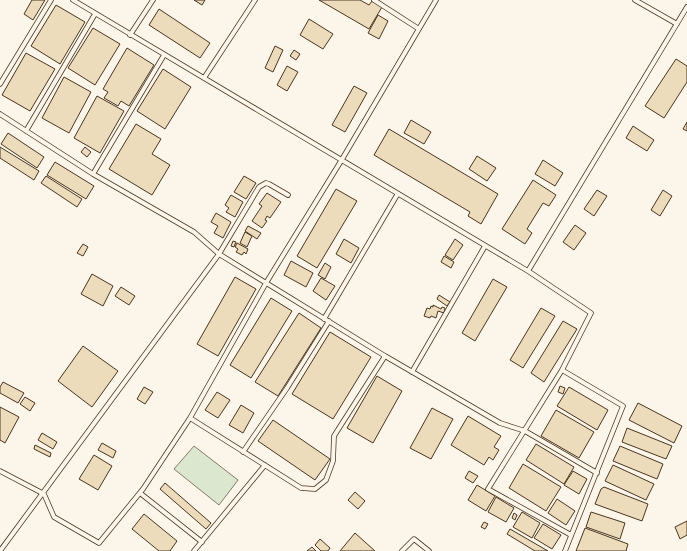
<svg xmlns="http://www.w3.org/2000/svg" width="687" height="551" viewBox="0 0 687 551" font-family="'Libre Baskerville',serif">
	<rect width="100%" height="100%" fill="#fbf6e9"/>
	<path fill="#dce7d0" stroke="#887966" d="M194 446 238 480 219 505 174 469Z"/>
	<path fill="#ecdcbc" stroke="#4a3520" d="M32 0H45L33 20 24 14Z
		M194 0H205L202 5Z
		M319 0H360L369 5 372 1 382 7 369 29Z
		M56 5 85 22 60 64 31 46Z
		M159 9 210 43 200 58 149 25Z
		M378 15 388 21 379 39 368 33Z
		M309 19 333 34 323 49 300 35Z
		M93 28 120 44 95 85 68 68Z
		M275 46 283 50 273 72 265 68Z
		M127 48 154 65 129 106 121 101 118 106 104 98 108 92 103 89Z
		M294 50 300 54 296 60 290 56Z
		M26 53 55 69 30 111 2 95Z
		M676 59 687 66V82L664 118 645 106Z
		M287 66 298 72 287 91 277 85Z
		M163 69 191 87 165 129 137 111Z
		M64 77 91 92 69 133 42 118Z
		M354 86 367 93 345 132 332 125Z
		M97 96 124 111 100 153 74 138Z
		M411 120 431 132 424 144 404 133Z
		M687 122V131L683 129Z
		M136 124 161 139 152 154 170 165 152 195 109 169Z
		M633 126 654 140 647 151 626 138Z
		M389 129 498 194 481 224 468 216 470 212 374 155Z
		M8 133 44 157 37 168 1 144Z
		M0 147 39 171 34 180 0 158Z
		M85 147 91 152 87 157 81 152Z
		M477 156 496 168 487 181 469 169Z
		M543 160 563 173 555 186 535 174Z
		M55 162 94 186 86 199 47 175Z
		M46 176 82 199 77 207 41 183Z
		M244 176 256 183 246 199 234 192Z
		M533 180 556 195 549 206 543 203 527 229 532 233 525 244 502 229Z
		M336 189 357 201 317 268 297 256Z
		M597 190 607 196 594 216 584 209Z
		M663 190 672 196 660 216 651 210Z
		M267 193 281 202 270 218 267 216 265 220 267 221 262 228 252 221 262 206 259 204Z
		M231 195 243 202 235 217 226 212 229 208 225 205Z
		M216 213 231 222 223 238 214 233 218 226 211 222Z
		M575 225 586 233 574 250 563 242Z
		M248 226 261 233 257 239 245 231Z
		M245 232 252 236 247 247 240 243Z
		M344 239 359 248 351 263 336 254Z
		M455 239 463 245 453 260 445 255Z
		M233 241 236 242 234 247 231 246Z
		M237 243 248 249 246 254 244 252 242 255 236 252 238 249 235 247Z
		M83 244 88 247 83 256 77 253Z
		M444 256 454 262 451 268 441 262Z
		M291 261 313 273 306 287 284 275Z
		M325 263 331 267 325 279 318 275Z
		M92 274 113 286 103 306 81 294Z
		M235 277 256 289 218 356 197 344Z
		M321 278 335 286 326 300 313 291Z
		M493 279 507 287 475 341 462 333Z
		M121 287 135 296 129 305 115 296Z
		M439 295 450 302 447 306 437 299Z
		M271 298 292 311 251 378 230 365Z
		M433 305 441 309 442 307 445 308 444 313 438 311 436 318 431 316 430 318 424 316 427 308 430 309 431 306 433 307Z
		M541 308 555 316 523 368 510 360Z
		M299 313 321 328 278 396 255 382Z
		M563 321 577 329 544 382 531 373Z
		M330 332 371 357 333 419 292 394Z
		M83 346 118 371 92 407 58 381Z
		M377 376 402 391 373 443 347 428Z
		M3 382 24 393 18 403 0 393V387Z
		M560 386 565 388 563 394 558 392Z
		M144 387 153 392 145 404 137 399Z
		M569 387 608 410 597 430 557 406Z
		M217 392 230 400 218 418 205 410Z
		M25 397 35 403 30 411 20 404Z
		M638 403 682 426 674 443 629 420Z
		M241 405 254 413 243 433 229 425Z
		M0 407 19 417 5 443 0 440Z
		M432 408 453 419 431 459 410 448Z
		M556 410 594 432 579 458 541 436Z
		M468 416 501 436 494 447 499 450 493 460 489 457 484 465 451 445Z
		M273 420 330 459 315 480 258 441Z
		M627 428 672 446 666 459 622 442Z
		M42 433 57 442 53 449 38 440Z
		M102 443 116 451 113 458 98 450Z
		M536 444 574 467 564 484 526 460Z
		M35 445 51 453 50 457 34 449Z
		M620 446 663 464 657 479 613 461Z
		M94 455 112 466 98 490 79 479Z
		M523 464 561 487 546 511 509 488Z
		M613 465 654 484 646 500 605 481Z
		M469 471 478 476 473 483 465 478Z
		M573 471 587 479 579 494 564 485Z
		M165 483 211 523 206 529 160 489Z
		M477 485 495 496 486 511 468 500Z
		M604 487 648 504 642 521 595 504 601 489Z
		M355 492 365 501 358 509 348 500Z
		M496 497 514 508 506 522 488 512Z
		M557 499 575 511 566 525 548 513Z
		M522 512 540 523 532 538 513 527Z
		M591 512 625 523 620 539 586 527Z
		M514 513 517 515 515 520 512 518Z
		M144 514 177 541 170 551H159L132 529Z
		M687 521V535L680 539 675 527Z
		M484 522 488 524 485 529 481 527Z
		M543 524 561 535 552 549 534 538Z
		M585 528 628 544 626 551H576Z
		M510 529 548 551H535L507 534Z
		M355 533 375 551H340Z
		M320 539 330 548 328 551H321L315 545Z
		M312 547 316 551H307Z"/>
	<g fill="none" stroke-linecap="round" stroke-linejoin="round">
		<defs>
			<path id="service" d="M73 0 528 271 591 313 562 370 488 489 571 535
				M374 0 419 29
				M635 0 677 24
				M130 35 153 0
				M204 78 255 0
				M0 84 51 0
				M0 114 93 174 194 232 219 254 385 356 500 423 525 431 597 473
				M26 131 95 14
				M93 174 164 55
				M528 271 687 7
				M324 319 397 195
				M562 370 623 406 565 551
				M412 372 485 246
				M190 418 301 488 315 489 326 480 333 461 334 436 385 356
				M243 452 287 388 329 321
				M0 471 44 494 54 517 99 543 143 489 190 418 266 283 341 161 436 0
				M140 493 202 542
				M0 551 219 254 259 187 266 183 269 184 288 195
				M194 551 265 465
				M402 551 414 539 429 551"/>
		</defs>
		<use href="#service" stroke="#4a3520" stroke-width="5.5"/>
		<use href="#service" stroke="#fbf6e9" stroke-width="4"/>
	</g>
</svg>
